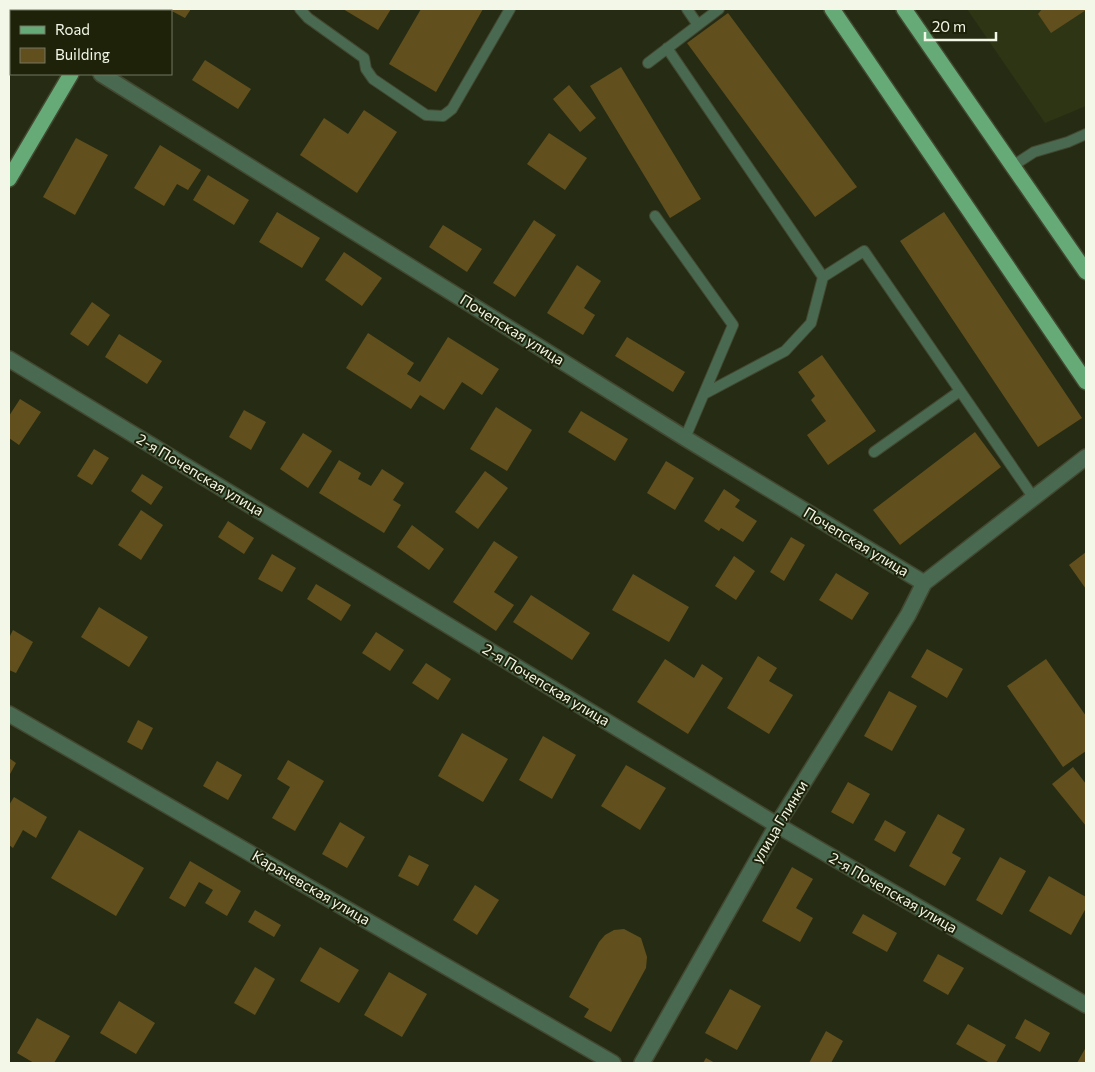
<svg xmlns="http://www.w3.org/2000/svg" width="1095" height="1072" viewBox="0 0 1095 1072" font-family="Commissioner,sans-serif">
	<rect width="100%" height="100%" fill="#262c13"/>
	<path fill="#2e3515" d="M967 9H1086V106L1045 123Z"/>
	<path fill="#624f1e" d="M168 9H191L185 18Z
		M343 9H391L378 30Z
		M421 9H483L436 92 389 64Z
		M1042 9H1086V10L1051 33 1038 14Z
		M728 13 857 187 815 217 687 43Z
		M205 60 251 89 238 109 192 80Z
		M621 67 701 199 670 218 590 86Z
		M569 85 596 118 580 132 553 99Z
		M364 110 397 132 357 193 300 155 324 118 348 134Z
		M549 133 587 158 565 190 527 164Z
		M76 138 108 155 75 215 43 197Z
		M160 145 201 170 188 190 177 184 164 206 134 188Z
		M208 175 249 200 234 225 193 200Z
		M277 212 320 238 302 268 259 242Z
		M944 212 1082 418 1038 447 900 241Z
		M534 220 556 235 515 297 493 283Z
		M443 225 482 249 467 272 429 247Z
		M344 252 382 278 362 306 325 280Z
		M577 265 601 281 584 308 595 315 583 335 547 313Z
		M92 302 110 315 88 346 70 334Z
		M368 333 414 363 407 374 420 382 448 337 499 369 482 395 462 382 444 410 420 395 411 409 346 368Z
		M119 334 162 361 147 384 105 357Z
		M627 337 685 372 673 392 615 356Z
		M822 355 876 431 828 465 807 435 826 421 811 400 815 396 798 372Z
		M20 399 41 412 19 445 9 438V416Z
		M496 407 532 430 507 471 470 449Z
		M244 410 266 422 251 450 229 437Z
		M581 411 628 439 615 461 568 432Z
		M975 432 1001 467 900 545 873 510Z
		M303 433 332 451 308 488 280 469Z
		M94 449 109 458 92 485 77 476Z
		M339 460 361 473 358 479 371 486 382 469 404 483 393 500 401 505 384 533 319 493Z
		M666 461 694 478 675 510 647 493Z
		M485 471 508 488 478 529 455 512Z
		M142 474 163 487 151 505 131 491Z
		M724 489 740 500 735 507 757 521 743 542 721 528 719 531 704 521Z
		M141 510 163 525 141 560 118 545Z
		M228 521 254 538 244 554 218 537Z
		M412 525 444 549 429 570 397 547Z
		M791 537 805 545 784 581 770 572Z
		M494 541 518 557 494 592 514 605 496 631 453 602Z
		M1086 552V589L1069 565Z
		M272 554 296 568 282 592 258 579Z
		M734 556 755 571 736 600 715 586Z
		M836 573 869 593 852 620 819 600Z
		M633 574 689 607 669 642 612 610Z
		M316 584 351 605 341 621 307 599Z
		M531 595 590 633 572 660 513 622Z
		M99 607 148 637 129 667 81 637Z
		M13 630 33 642 16 673 9 670V638Z
		M376 632 404 650 390 671 362 653Z
		M927 649 963 669 947 698 911 677Z
		M758 656 777 668 769 681 793 695 769 734 727 708Z
		M665 659 694 678 702 664 723 678 688 734 637 702Z
		M1046 659 1086 716V751L1063 767 1007 686Z
		M426 663 451 679 438 700 412 683Z
		M889 691 917 706 892 751 864 736Z
		M138 720 153 728 142 750 127 742Z
		M462 733 508 759 483 802 438 776Z
		M543 736 576 755 552 799 519 780Z
		M9 758 16 763 9 776Z
		M288 760 324 781 295 831 272 818 290 787 277 779Z
		M217 761 242 775 228 800 203 786Z
		M626 765 666 788 640 830 601 806Z
		M1073 767 1086 784V826L1052 784Z
		M848 782 870 794 853 824 831 812Z
		M14 797 47 817 36 838 23 830 13 848 9 845V805Z
		M938 814 965 829 952 853 961 858 945 886 909 866Z
		M885 820 906 832 895 852 874 840Z
		M340 822 365 837 347 868 322 854Z
		M79 830 144 868 116 916 51 878Z
		M409 855 429 865 418 886 398 876Z
		M1000 857 1026 871 1002 915 976 900Z
		M190 861 241 891 227 916 205 903 213 890 199 882 185 907 169 898Z
		M792 867 813 879 796 908 813 918 800 942 762 921Z
		M1049 876 1086 897V908L1071 935 1029 911Z
		M475 885 499 900 477 935 453 920Z
		M255 910 281 925 274 937 248 922Z
		M863 914 897 933 887 952 852 933Z
		M624 929 641 938 647 957 646 968 611 1032 584 1017 589 1009 569 997 599 942 605 935 614 930Z
		M320 947 359 970 339 1003 300 981Z
		M938 954 964 968 948 995 923 981Z
		M255 967 275 979 255 1015 234 1003Z
		M389 972 427 994 402 1037 364 1015Z
		M730 989 761 1006 737 1050 705 1033Z
		M119 1001 155 1023 136 1054 100 1033Z
		M37 1018 70 1036 54 1063H34L17 1053Z
		M1025 1019 1050 1033 1040 1052 1015 1038Z
		M968 1024 1006 1045 996 1063H990L956 1044Z
		M826 1031 843 1041 831 1063H809Z
		M1086 1047V1063H1077Z
		M706 1058 715 1063H703Z"/>
	<g fill="none" stroke-linecap="round" stroke-linejoin="round">
		<defs>
			<path id="lane" d="M300 9 308 18 364 58 366 69 373 79 426 115 443 116 452 109 510 9
				M687 9 698 25
				M667 48 823 277 864 251 1033 497
				M648 63 719 9
				M1014 165 1034 152 1068 142 1086 134
				M655 216 733 325 685 438
				M704 394 785 351 811 323 823 277
				M874 452 960 391"/>
			<path id="street" d="M101 74 685 438 924 583
				M9 359 777 825 1086 1005
				M9 714 613 1063
				M642 1063 777 825 908 615 924 583 1086 457"/>
			<path id="primary" d="M832 9 1086 382
				M904 9 1086 272
				M107 11 108 9
				M9 179 71 74"/>
		</defs>
		<use href="#lane" stroke="#434831" stroke-width="12"/>
		<use href="#street" stroke="#434831" stroke-width="18"/>
		<use href="#primary" stroke="#434831" stroke-width="18"/>
		<use href="#lane" stroke="#4a6951" stroke-width="10"/>
		<use href="#street" stroke="#4a6951" stroke-width="15"/>
		<use href="#primary" stroke="#66aa78" stroke-width="15"/>
	</g>
	<g text-anchor="middle" stroke-width="4" stroke-linejoin="round" paint-order="stroke">
		<g font-size="15" fill="#f2f7e7" stroke="#1d2209">
			<text transform="translate(512 330) rotate(32)" y="5">Почепская улица</text>
			<text transform="translate(200 475) rotate(31)" y="5">2-я Почепская улица</text>
			<text transform="translate(856 542) rotate(31)" y="5">Почепская улица</text>
			<text transform="translate(546 685) rotate(31)" y="5">2-я Почепская улица</text>
			<text transform="translate(780 822) rotate(-59)" y="5">улица Глинки</text>
			<text transform="translate(311 888) rotate(30)" y="5">Карачевская улица</text>
			<text transform="translate(893 893) rotate(30)" y="5">2-я Почепская улица</text>
		</g>
	</g>
	<rect width="1095" height="1072" fill="none" stroke="#f2f7e7" stroke-width="20"/>
	<rect x="10" y="10" width="162" height="65" fill="#1d2209" stroke="#727762"/>
	<rect x="20" y="26" width="25" height="8" fill="#66aa78" stroke="#727762"/>
	<text x="55" y="35" font-size="15" fill="#f2f7e7">Road</text>
	<rect x="20" y="48" width="25" height="15" fill="#624f1e" stroke="#727762"/>
	<text x="55" y="60" font-size="15" fill="#f2f7e7">Building</text>
	<path d="M925 32v8h71v-8" fill="none" stroke="#f2f7e7" stroke-width="2.5"/>
	<text x="932" y="32" font-size="15" fill="#f2f7e7" stroke="#1d2209" stroke-width="4" paint-order="stroke">20 m</text>
</svg>
